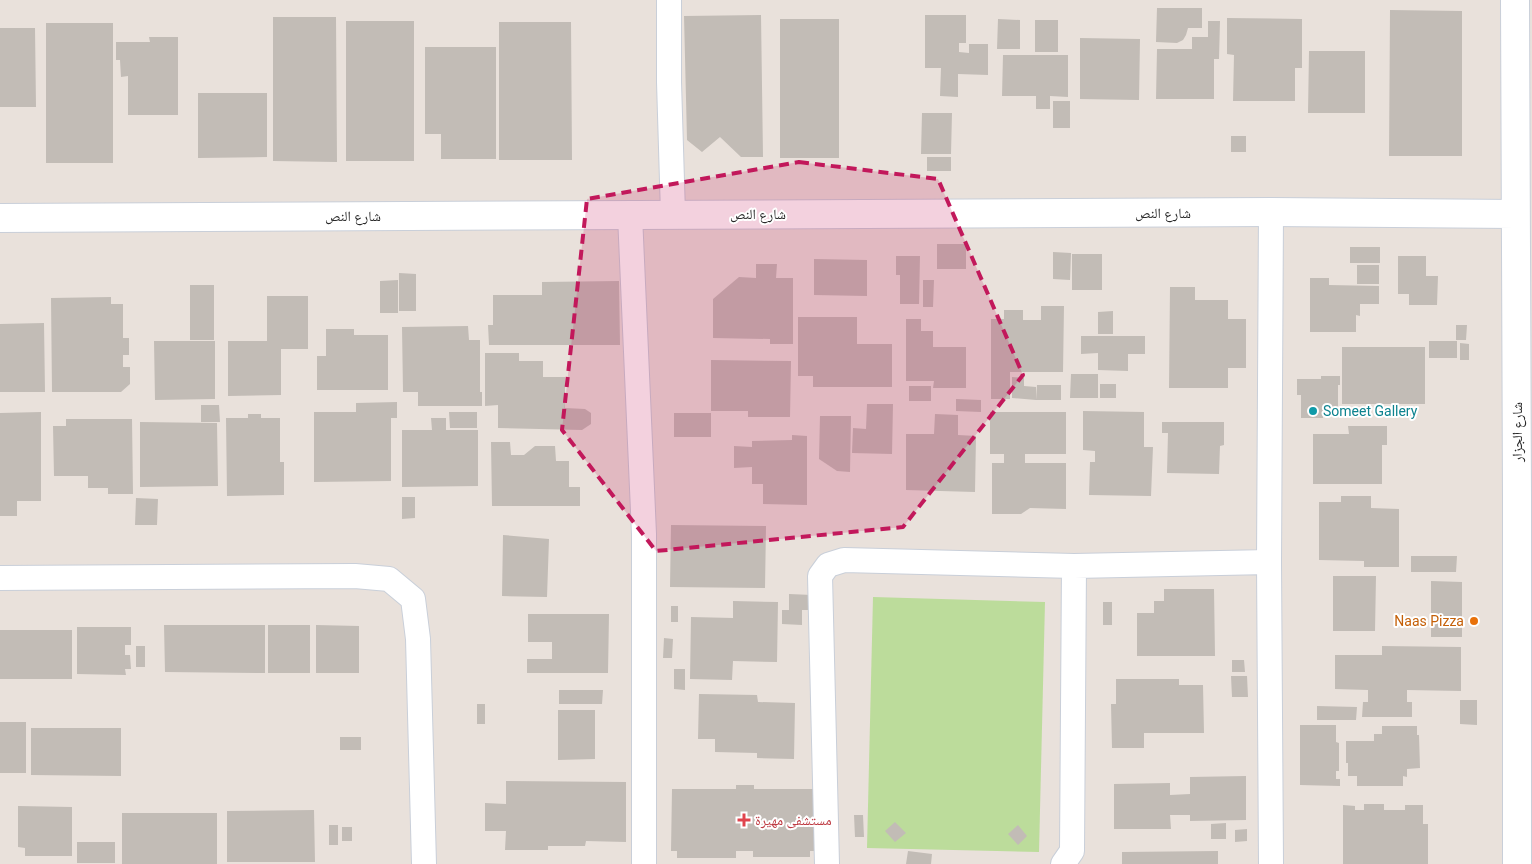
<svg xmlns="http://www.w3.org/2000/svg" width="1532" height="864" viewBox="0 0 1532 864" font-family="Roboto,'Noto Naskh Arabic',sans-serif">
	<rect width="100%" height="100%" fill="#e9e1db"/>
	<path fill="#bcdc9b" d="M873 597 1045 602 1039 852 867 848Z"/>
	<path fill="#c2bcb6" d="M1157 8H1202V28H1188L1186 35 1183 40 1177 43 1156 42Z
		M1390 10 1462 11V156H1389Z
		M761 15 763 157H741L720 137 702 152 687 140 684 16Z
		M925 15H966V43H959V52L969 53V44H988V75L958 74V97L940 96 941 68H925Z
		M273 17H336L337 162 273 161Z
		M1227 18 1302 19V68H1295V101H1233L1234 55 1227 54Z
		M780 19H839V158H780Z
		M998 19 1020 20V49H997Z
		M1035 20H1058V52H1035Z
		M346 21H414V161H346Z
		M1208 21H1220L1219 59H1214V99H1156L1157 49H1192V37H1208Z
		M499 22H571L572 160H499Z
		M46 23H113V163H46Z
		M0 28H35L36 107H0Z
		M149 37H178V115H128V76L121 77 120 60H116V42H150Z
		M1080 38 1140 39 1139 100 1080 99Z
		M425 47H496V159H441V134H425Z
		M1309 51H1365V113H1308Z
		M1003 55H1068V97L1050 96V109H1036V96H1002Z
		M198 93H267V157L198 158Z
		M1053 101H1070V128H1053Z
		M922 113H952L951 154H921Z
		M1231 136H1246V152H1231Z
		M927 157H951V171H927Z
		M937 244H966V269H937Z
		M1350 247H1380V263H1350Z
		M1053 252 1071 253 1070 280 1053 279Z
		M1072 254H1102V290H1072Z
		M896 256H920L919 304H900V275H896Z
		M1398 256H1426V276H1438L1437 305H1409V294H1398Z
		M814 259 867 260V296L814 295Z
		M756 264H777L776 278H793V344H770V339L713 338V299L739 277 756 278Z
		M1357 265H1379V284H1357Z
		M399 273 416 274V311H399Z
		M1310 278H1329V285L1379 286V304H1360V316L1356 315V332H1310Z
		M398 280V313H380V281Z
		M923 280H934L933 307H923Z
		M619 281 620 345H489L488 325H493V295H542V282Z
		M190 285H214V340H190Z
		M1170 287H1195V300H1228V319H1246V368H1228V388H1169Z
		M267 296H308V349H281V395L228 396V341H267Z
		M111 297V304H123V338H129V355H123V367H130V384L121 392H52L51 298Z
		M1041 306H1064L1063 372H1010V399H991V319H1004V310H1023V320H1041Z
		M1113 311V334H1098V312Z
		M798 317H857V344H892V387H813V376H798Z
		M906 319H921V331H933V347H966V388H933L934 381H906Z
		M44 323 45 392H0V324Z
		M1456 325H1467L1466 340H1456Z
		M468 326 469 340H480V392H482V406H418V392H403L402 327Z
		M326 329H354V335H388V390H317V356H326Z
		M1081 336H1145V354H1128V371L1098 370V353L1081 354Z
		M154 341H215V399L155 400Z
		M1429 341H1457V358H1429Z
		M1460 343 1469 344V360H1460Z
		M1342 347H1425V404H1342Z
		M485 353H519V361H543V377H565V408L585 409 591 413V424L582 430 498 428V405L485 406Z
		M711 360 791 361 790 417H748V411H711Z
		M1071 374H1098V398H1070Z
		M1321 376H1340V385H1338V408H1323V418H1301V395H1297V379H1321Z
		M1012 377 1024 378V386L1036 387V400L1012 398Z
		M1100 384H1116V398H1100Z
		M1037 385H1061V400H1036Z
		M909 386H931V401H909Z
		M956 399 981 400V412L956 411Z
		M397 402V418H391V481L314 482V412H356V403Z
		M867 404H893L892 454 852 453 853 428 866 429Z
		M201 405H219L220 422H201Z
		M1083 411 1144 412V447H1153L1151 496 1089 495 1090 462H1095V451L1083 450Z
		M41 412V501H17V516H0V413Z
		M449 412H477V428H450Z
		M990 412H1066V454H1025V463H1066V509L1030 508 1021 514H992V463H1004V454H990Z
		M674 413H711V437H674Z
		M248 414H261V418H280V462H284V495L227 496 226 418H248Z
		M935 414 958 415V435L976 436 975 492 906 490V434H934Z
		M820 416H851L850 472 837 471 819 459Z
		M431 418H446V430H478V486L402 487V430H432Z
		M66 419H132L133 494H108V488H88V476H54L53 426H66Z
		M140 422 217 423 218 486 140 487Z
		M1162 422H1224V445L1220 446 1219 474 1167 473 1168 433H1162Z
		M1348 426H1387V445H1382V484H1313V434H1349Z
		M792 435 807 436V505L763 504V484H752V467L734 468V446L752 447V441L792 440Z
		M491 442H510L511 455H524L535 446H555L556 461H569V487H580V506H492Z
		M1341 496H1371V508L1399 509V567H1364V561L1319 560V502H1341Z
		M402 497H415V518L402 519Z
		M136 498 158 499 157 525H135Z
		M671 525 766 526 765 588 670 587Z
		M503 535 549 539 547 597 502 596Z
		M1411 556H1457L1456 572H1411Z
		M1333 576H1376L1375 631H1333Z
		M1431 581 1462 582V637H1431Z
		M1164 589H1214L1215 656H1137V613H1154V601H1164Z
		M789 594 812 595V610H802V625L782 624V610H789Z
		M733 601 778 602 777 662 733 661 732 680 690 679 691 617 733 618Z
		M1103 602H1112V625H1103Z
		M671 606H678V622H671Z
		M528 614H609L608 673H527V659H552V642H528Z
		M164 625H265V673L165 672Z
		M268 625H310V673H268Z
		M316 625 359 626V673H316Z
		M77 627H131V645H125V655H130L131 669H125L126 675 77 674Z
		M0 630H72V679H0Z
		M664 638 673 639 672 658H663Z
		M136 646H145V667H136Z
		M1382 646 1461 647V691L1407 690V702H1412V717H1362L1363 702H1368V690L1335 689V655H1382Z
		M1232 660H1244L1245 672H1232Z
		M674 669H685V690L674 689Z
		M1231 676H1247L1248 697H1232Z
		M1116 679H1179V685H1203L1204 733H1144V748H1112L1111 704H1116Z
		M559 690H603L602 704H559Z
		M699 694 757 695 758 702 795 703 794 759 757 758V753L715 752V739H698Z
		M1460 700H1477V725L1460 724Z
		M477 704H485V724H477Z
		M1317 706 1357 707 1356 720H1317Z
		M558 710H595V759L558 760Z
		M0 722H26V773H0Z
		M1300 725H1336V742L1339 743V771H1336V779H1340V786L1300 785Z
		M1382 726H1417V735H1419L1420 768 1407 769V777L1403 776V786H1357V776H1348V763H1346V741H1374V734H1382Z
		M31 728H121V776L31 775Z
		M340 737H361V750H340Z
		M1246 776V820L1190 821V815H1170L1171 829H1114V784L1170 783V795L1190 794V777Z
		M506 781 626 782V842L586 841 585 846H548V850H505L506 831H485V803L506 804Z
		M736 785H754V789H816V851H810V857H753V851H736V858H677V851H671L672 789H736Z
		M1364 804H1384V810H1405V805H1423V824H1428V864H1343V805L1355 806V810H1364Z
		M18 806 72 807V856H25V848L18 847Z
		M314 810 315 862H227V811Z
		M122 813H217V864H122Z
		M854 815H863L864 837H855Z
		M895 822 906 833 895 842 885 831Z
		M1226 823V839H1211V824Z
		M329 825H338V845H329Z
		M1018 825 1027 836 1018 845 1008 834Z
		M342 827H352V841H342Z
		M1247 829V841L1235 842V830Z
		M77 842H115V863H77Z
		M908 851 932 854 931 864H906Z
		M1218 851V864H1122V852Z"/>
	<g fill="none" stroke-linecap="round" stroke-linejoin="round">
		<defs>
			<path id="street" d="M669 0V82L673 214
				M630 215 644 534V864
				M0 578 355 576 389 579 413 599 418 639 424 864
				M827 864 820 576 828 565 844 560 1074 566 1269 562
				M1063 864 1072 851 1074 566
				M1271 864 1269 562 1271 212"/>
			<path id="secondary" d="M1515 0 1517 497V864
				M0 218 1271 212 1515 214"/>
		</defs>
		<use href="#street" stroke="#c9cfd9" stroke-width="26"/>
		<use href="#secondary" stroke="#c9cfd9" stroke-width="30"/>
		<use href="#street" stroke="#fff" stroke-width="24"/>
		<use href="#secondary" stroke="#fff" stroke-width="28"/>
	</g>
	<path fill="#c2185b" fill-opacity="0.2" stroke="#c2185b" stroke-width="4" stroke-dasharray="10 6" stroke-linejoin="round" d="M799 162 938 179 1023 375 903 527 656 551 562 430 587 199Z"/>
	<circle fill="#0f9aa8" stroke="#fff" stroke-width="2" cx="1313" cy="411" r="5"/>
	<circle fill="#e8710a" stroke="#fff" stroke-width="2" cx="1474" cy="621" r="5"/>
	<path fill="#e0444e" stroke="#fff" stroke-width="2" d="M741.5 812.5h5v5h5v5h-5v5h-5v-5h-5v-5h5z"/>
	<g text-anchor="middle" stroke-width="4" stroke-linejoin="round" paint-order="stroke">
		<g font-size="14" fill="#282828" stroke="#fff">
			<text x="1163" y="218">شارع النص</text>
			<text x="758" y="219">شارع النص</text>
			<text x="353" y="221">شارع النص</text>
			<text transform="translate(1517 432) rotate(-90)" y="5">شارع الجزار</text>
		</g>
		<g font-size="14" fill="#0d838f" stroke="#fff" text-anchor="start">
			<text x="1323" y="416">Someet Gallery</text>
		</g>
		<g font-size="14" fill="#c56008" stroke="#fff" text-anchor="end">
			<text x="1464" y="626">Naas Pizza</text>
		</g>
		<g font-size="14" fill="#be3a42" stroke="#fff" text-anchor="start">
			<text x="755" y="825">مستشفى مهيرة</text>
		</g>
	</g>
</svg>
